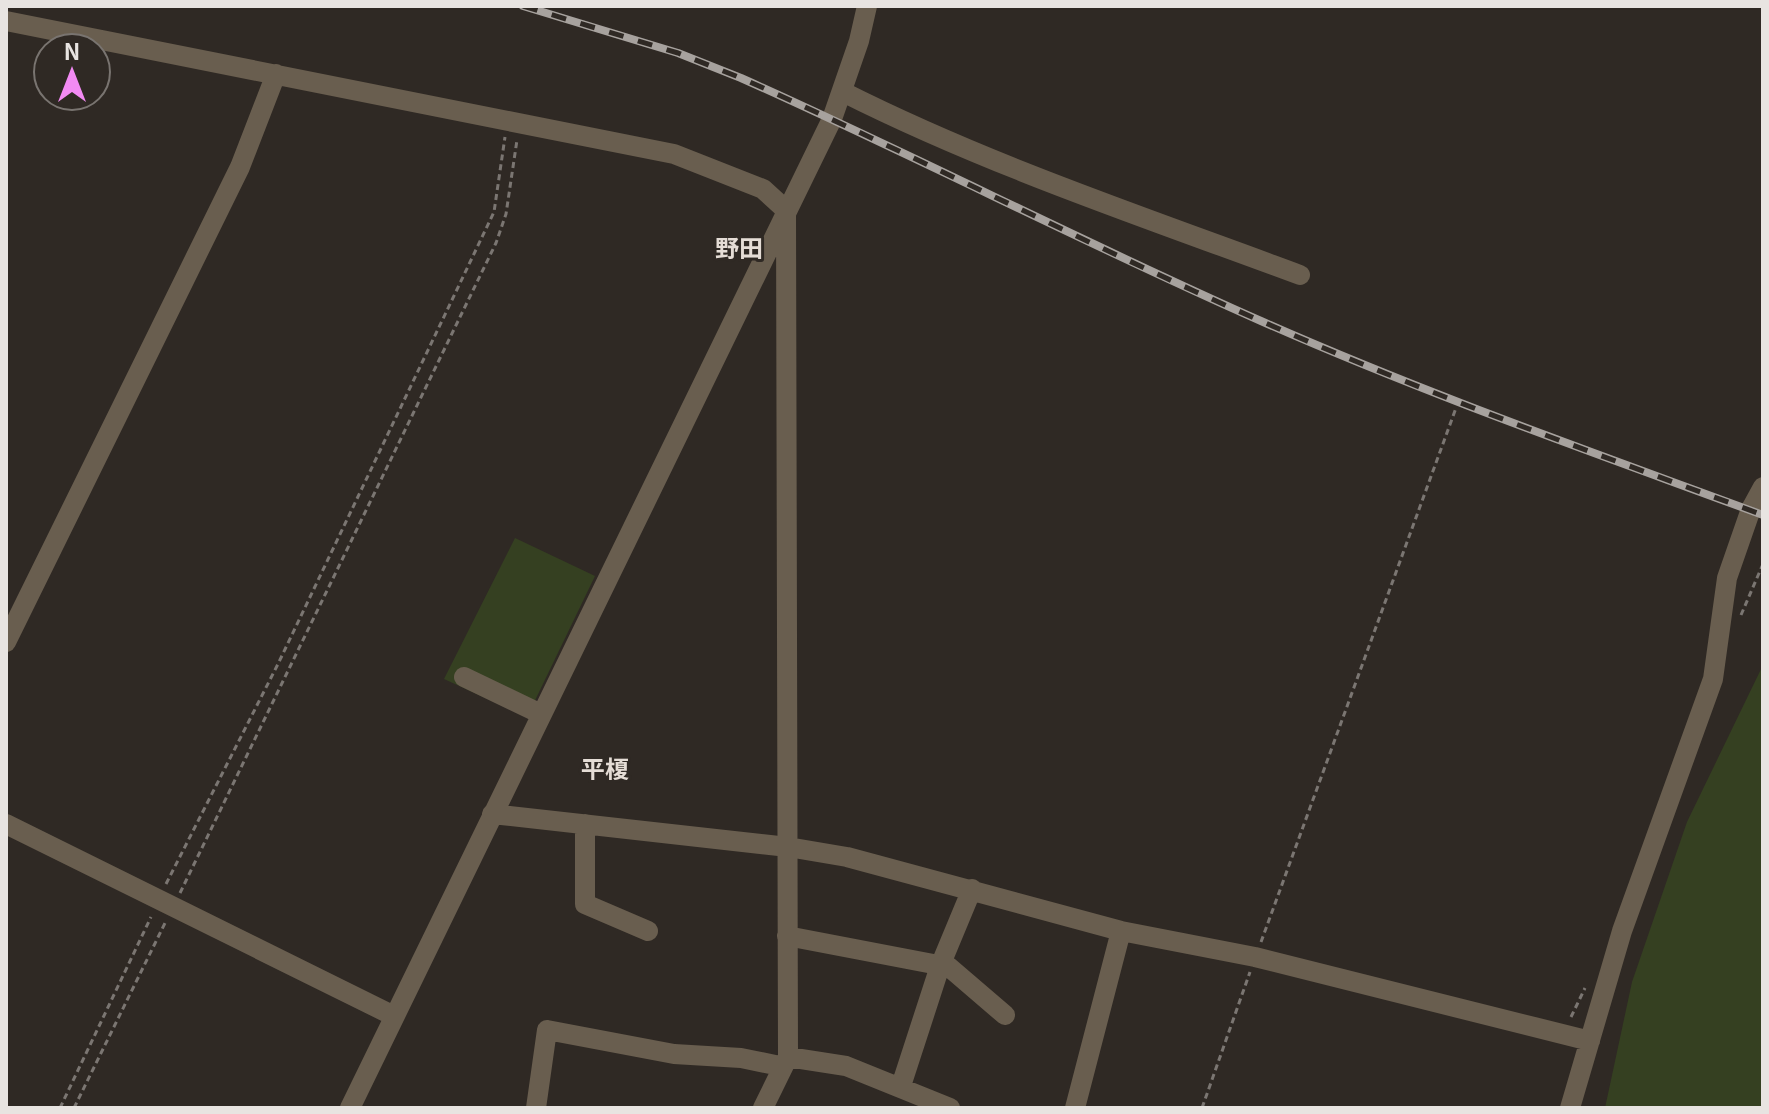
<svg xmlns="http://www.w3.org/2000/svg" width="1769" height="1114" viewBox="0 0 1769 1114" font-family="Georgia,'Noto Sans JP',serif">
	<rect width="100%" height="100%" fill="#2f2924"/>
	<path fill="#354021" d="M515 538 595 576 527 717 444 679Z
		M1763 665V1108H1605L1632 982 1687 822Z"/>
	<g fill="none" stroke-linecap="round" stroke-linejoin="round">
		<path stroke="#7b7672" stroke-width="3" stroke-dasharray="6 4" stroke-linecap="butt" d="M1741 615 1763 564
			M166 884 278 664 494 212 505 137
			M180 893 496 243 506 214 517 140
			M1261 942 1456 408
			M1571 1017 1585 988
			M60 1108 151 917
			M74 1108 166 921
			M1202 1108 1250 972"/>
		<path stroke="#695e4f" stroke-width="20" d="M6 21 674 154 763 189 786 210 788 1057 763 1108
			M843 92C990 166 1147 218 1300 275
			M6 642 240 167 276 74
			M464 677 541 714
			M492 814 788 847 847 857 1121 931 1255 957 1590 1041
			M6 824 394 1016
			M585 824V904L648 931
			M787 936 949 967 1005 1015
			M788 1057 846 1066 950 1108
			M901 1086 940 966 972 889
			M350 1108 832 119 859 41 867 6
			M536 1108 547 1030 674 1054 741 1058 780 1066
			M1075 1108 1121 931
			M1570 1108 1622 931 1713 679 1727 578 1751 509 1763 487"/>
		<defs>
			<path id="rail" d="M523 6 678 53 741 78C916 156 1086 244 1261 321 1426 394 1595 453 1763 515"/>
		</defs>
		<use href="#rail" stroke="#a7a29e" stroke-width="8"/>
		<use href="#rail" stroke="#2f2924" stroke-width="5" stroke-dasharray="15" stroke-linecap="butt"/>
	</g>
	<g text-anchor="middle" stroke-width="6" stroke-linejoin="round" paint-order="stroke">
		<g font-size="24" font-weight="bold" fill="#e5ddd6" stroke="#2f2924">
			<text x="739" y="257">野田</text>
			<text x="605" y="778">平榎</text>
		</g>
	</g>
	<rect width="1769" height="1114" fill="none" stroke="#e8e4e1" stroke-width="16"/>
	<g transform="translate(72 72)"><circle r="38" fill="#2f2924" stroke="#797470" stroke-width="2"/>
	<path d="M0-6L14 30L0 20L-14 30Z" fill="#f28af3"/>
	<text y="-12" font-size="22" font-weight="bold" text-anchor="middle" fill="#e8e4e1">N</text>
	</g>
</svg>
